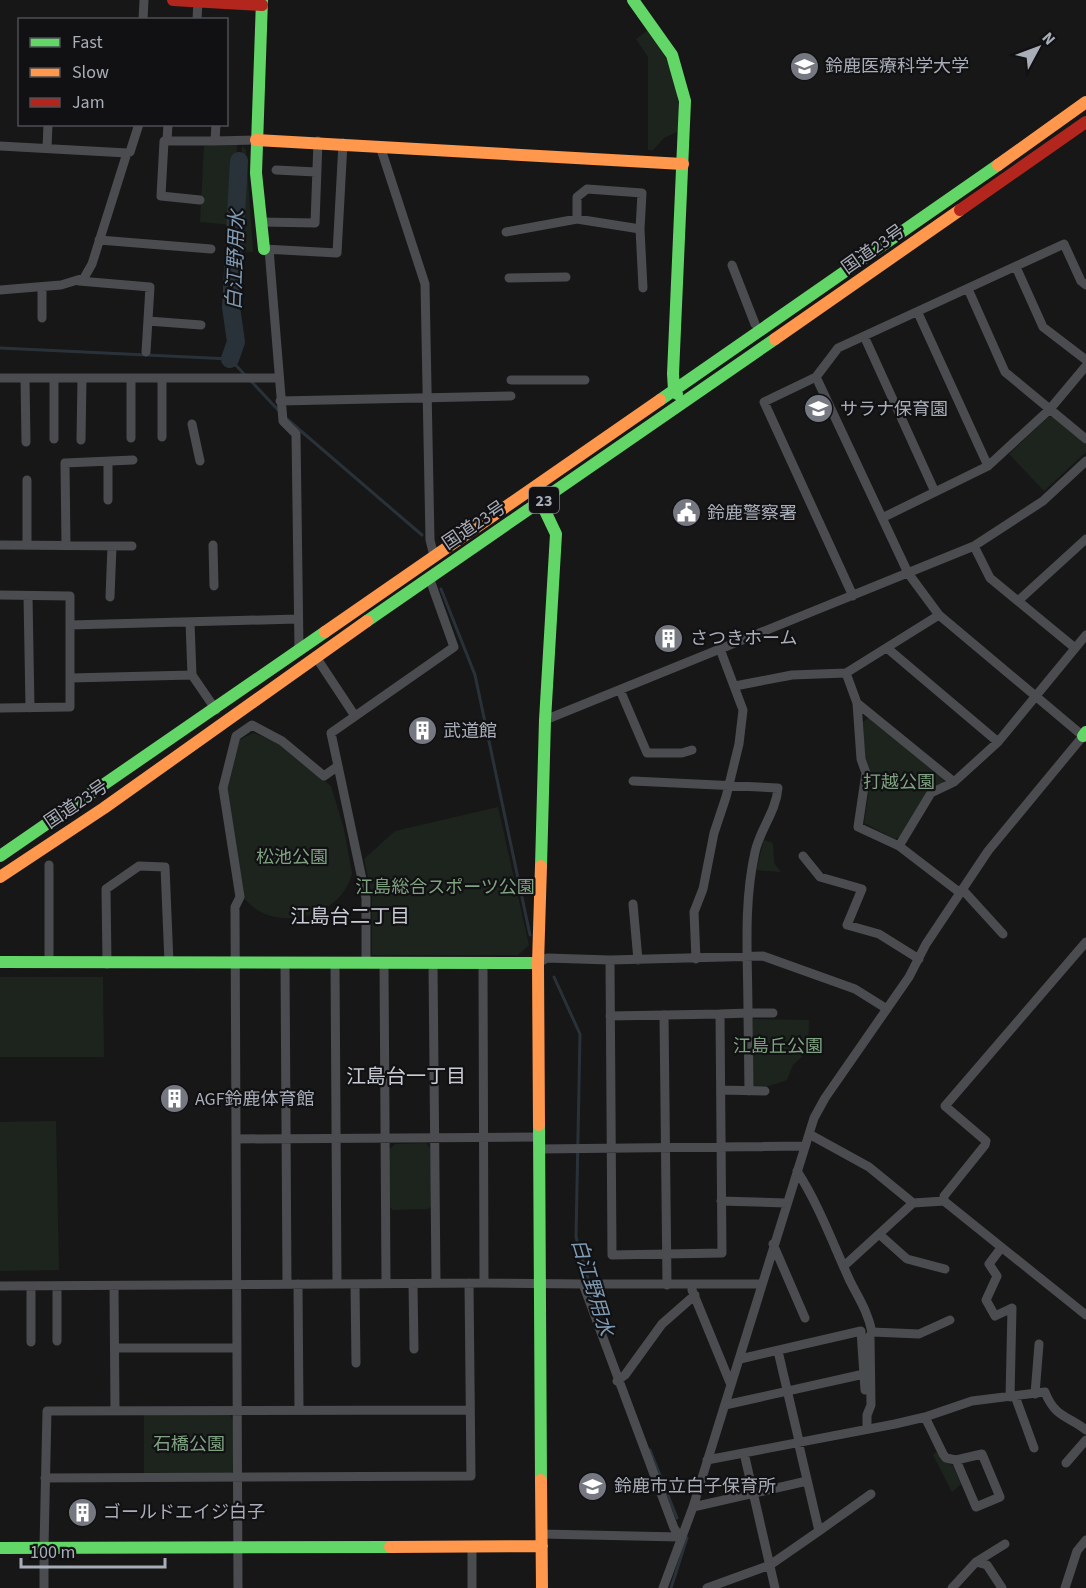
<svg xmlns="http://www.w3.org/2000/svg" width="1086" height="1588" viewBox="0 0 1086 1588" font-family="'Source Sans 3','Noto Sans JP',sans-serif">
	<rect width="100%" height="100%" fill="#171717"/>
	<path fill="#1d241e" d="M648 30C673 64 680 88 679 131L664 138 653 150H648V57L636 39Z
		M237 145 233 225 200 222 204 146Z
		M242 146 246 150 253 252 237 251Z
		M1048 417H1053L1086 444V452L1044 491 1009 454Z
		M870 717 944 778 943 784 900 837 895 839 864 823 871 774 865 757 863 722Z
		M253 733 280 743 331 786 344 829 352 873C342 920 268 935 242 895L226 790 239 740Z
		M498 807 529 945 518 955H372V897L364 859 395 831Z
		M764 840 773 843 774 863 781 872 756 870Z
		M0 977H103L104 1057H0Z
		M753 1019 809 1020 808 1051 793 1065 787 1080 769 1086 753 1087Z
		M56 1121 59 1270 0 1271V1122Z
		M426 1143 431 1149V1206L428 1209 393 1210 389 1206V1150L395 1144Z
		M144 1415H230L233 1420 234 1471 231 1473H144Z
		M936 1452 953 1466 961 1484 952 1492 933 1455Z"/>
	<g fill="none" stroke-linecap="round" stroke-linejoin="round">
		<path stroke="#2a3239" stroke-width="3" d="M0 348 230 359 245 375
			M250 380 280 412
			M287 419 422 535
			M441 589 475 675 530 935
			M554 977 580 1034 576 1237 595 1303
			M650 1450 677 1518
			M671 1588 687 1538"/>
		<path stroke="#2a3239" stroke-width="18" d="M230 359 236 342 231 307 239 161"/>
		<path stroke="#4b4c50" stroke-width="9" d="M143 20 144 0
			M197 20 198 0
			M168 124 167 141H215L216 124
			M164 141 161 196 200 200
			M215 141 256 140
			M0 146 127 153
			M380 146 425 284 430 540 434 556
			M47 148 48 124
			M276 170 316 172
			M577 219V197L587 189 642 193 640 229 643 288
			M262 222 315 223 318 141
			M506 232 577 219 640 229
			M99 240 211 249
			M264 249 337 253 343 143
			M269 249 283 421 296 434 299 649
			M732 265 755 324
			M1016 267 1043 327 1086 360
			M509 278 566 277
			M79 281 150 287 146 352
			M968 289 1005 372 1086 439
			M0 290 61 285 84 278 92 264 127 153 130 152 139 124
			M918 313 988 466
			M42 318V287
			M148 321 201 325
			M864 336 935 492
			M0 378H278
			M25 378 26 442
			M162 378V437
			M54 379V439
			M511 380H585
			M280 401 511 396
			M192 424 200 461
			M131 438V379
			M81 440 82 379
			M27 480V545
			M108 500V462
			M882 518 988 466 1050 409 1086 366
			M0 545 132 546
			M66 545 65 463 133 460
			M213 545 214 586
			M974 546 990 578 1075 648
			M0 595 70 596V707L0 708
			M28 596 30 708
			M853 596 764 402 816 377 838 348 1064 244 1081 281 1086 285
			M110 597 112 546
			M1018 601 1086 539
			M190 622 192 675 216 710
			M70 625 297 619
			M887 648 998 742
			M316 657 355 716
			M846 673 857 703 861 759 866 773 858 827 899 846 959 892
			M71 678 192 675
			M735 686 792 675 846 673 939 615
			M620 690 647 753H682L692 750
			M857 703 954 782
			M545 720 974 546 1043 501 1086 461
			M899 846 931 793 954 782 998 742 1086 635
			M803 856 820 877 862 889 847 925 879 934 919 959
			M962 889 1003 934
			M633 904 638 960
			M696 959 694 912 703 889 714 833 726 797 739 744 743 710 720 649
			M610 960 612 1255 722 1253 720 1014 748 1013C748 960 743 905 755 852 760 829 776 812 778 788L633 781
			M49 962V865
			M366 963V898L331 733 454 647 429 577
			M384 963 386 1283
			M433 963 436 1283
			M483 963 484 1283
			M538 963 547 958 610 960 763 956 855 989 887 1009
			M107 964 106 889 139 866 165 867 169 963
			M285 964 287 1284
			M335 964 337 1283
			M664 1015 667 1285
			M610 1016 720 1014
			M721 1090 765 1091
			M749 1091 748 1013H773
			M809 1134 869 1167 913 1203 944 1201 1086 1315
			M236 1139 539 1137
			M539 1149 804 1146
			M797 1171C819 1205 833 1244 850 1281 859 1299 868 1312 872 1332L870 1336 871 1405 867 1415V1427
			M721 1201 786 1203
			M944 1201V1196L985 1145 986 1141 945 1106 1086 942
			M879 1234 907 1259 945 1269
			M773 1244 805 1318
			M1001 1248 989 1264 997 1276 986 1300 995 1316 1012 1308 1010 1397
			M844 1266 913 1203
			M298 1284 299 1410
			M355 1284 356 1363
			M413 1284 414 1349
			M583 1284H761
			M0 1286 484 1283 583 1284 674 1528 680 1537
			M114 1286 115 1410
			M692 1290 731 1385
			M872 1332 919 1334 950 1320
			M57 1341V1286
			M31 1342V1286
			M115 1348H237
			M778 1351 799 1441
			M740 1359 861 1331 865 1390
			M617 1381 625 1375 662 1324 695 1295
			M1035 1394 1039 1344
			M1015 1396 1034 1448
			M725 1405 864 1374
			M925 1417 943 1454 946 1458 956 1460 976 1507 1000 1497 982 1454 956 1460
			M744 1453 775 1588
			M707 1460 895 1424 925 1417 972 1401 1045 1392C1055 1418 1069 1416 1086 1430
			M1066 1463 1086 1440
			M45 1478 471 1476 469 1283
			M693 1507 807 1481
			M819 1531 871 1494
			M542 1534 680 1537
			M44 1547 47 1411 469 1410
			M44 1559V1588
			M976 1562 1005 1544
			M238 1588 235 907 240 897 223 788 236 736 252 725 282 741 324 776 338 766
			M472 1588V1546
			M663 1588 693 1507 814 1118 825 1098 909 977 926 944 988 851 1083 736 939 615 908 573 816 377
			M707 1588 770 1565 819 1531 798 1441
			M952 1588 976 1562 987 1565 1002 1588
			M1065 1588 1077 1551 1086 1540"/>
		<path stroke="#63d668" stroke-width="12" d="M262 0 256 173 264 249
			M633 0 672 55 685 101 673 374 674 390 677 394
			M660 400 998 165
			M538 496 556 534 545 720 541 866
			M367 621 775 339
			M1083 736 1086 732
			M0 856 325 632
			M0 962 538 963
			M539 1125 541 1480
			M0 1548 390 1547"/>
		<path stroke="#ff974d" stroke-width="12" d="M256 140 683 164
			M998 165 1086 102
			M775 339 960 210
			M325 632 660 400
			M0 877 104 808 367 621
			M539 1125 538 963 541 866
			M541 1480 542 1588
			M390 1547 542 1546"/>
		<path stroke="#b3261e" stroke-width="12" d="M173 0 262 5
			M960 210 1086 122"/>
	</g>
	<defs>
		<symbol id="university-disc" viewBox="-11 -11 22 22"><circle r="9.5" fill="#757880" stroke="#111113"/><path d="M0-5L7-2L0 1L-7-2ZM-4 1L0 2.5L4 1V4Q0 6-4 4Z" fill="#fff"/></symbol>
		<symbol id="school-disc" viewBox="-11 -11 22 22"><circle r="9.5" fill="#757880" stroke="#111113"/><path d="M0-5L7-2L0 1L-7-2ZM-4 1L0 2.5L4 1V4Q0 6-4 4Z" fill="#fff"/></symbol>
		<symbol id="civic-disc" viewBox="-11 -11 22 22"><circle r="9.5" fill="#757880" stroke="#111113"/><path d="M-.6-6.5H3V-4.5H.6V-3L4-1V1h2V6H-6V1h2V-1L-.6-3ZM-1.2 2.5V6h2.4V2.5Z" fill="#fff"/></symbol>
		<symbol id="building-disc" viewBox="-11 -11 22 22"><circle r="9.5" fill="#757880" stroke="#111113"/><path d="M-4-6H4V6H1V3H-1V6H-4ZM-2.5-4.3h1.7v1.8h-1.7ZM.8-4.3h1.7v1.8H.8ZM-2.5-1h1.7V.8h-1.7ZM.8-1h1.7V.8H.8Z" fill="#fff"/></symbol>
	</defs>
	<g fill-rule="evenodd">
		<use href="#university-disc" x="788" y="50" width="33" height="33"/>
		<use href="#school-disc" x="802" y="392" width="33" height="33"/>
		<use href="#civic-disc" x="670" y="496" width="33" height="33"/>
		<use href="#building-disc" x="652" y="622" width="33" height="33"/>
		<use href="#building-disc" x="406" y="714" width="33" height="33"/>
		<use href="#building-disc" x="158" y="1082" width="33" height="33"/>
		<use href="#school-disc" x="576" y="1470" width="33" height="33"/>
		<use href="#building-disc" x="66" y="1496" width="33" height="33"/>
	</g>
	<g text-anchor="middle" stroke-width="4.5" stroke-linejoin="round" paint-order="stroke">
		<rect fill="#111113" stroke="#7b7e86" stroke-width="1.5" x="529" y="487" width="30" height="26" rx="4.5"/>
		<g font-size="16" font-weight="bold" fill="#a8adb8">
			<text x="544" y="506">23</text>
		</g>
		<g font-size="18" fill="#a8adb8" stroke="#111113" text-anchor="start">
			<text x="825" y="72">鈴鹿医療科学大学</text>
			<text x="840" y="415">サラナ保育園</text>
			<text x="707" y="519">鈴鹿警察署</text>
			<text x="690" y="644">さつきホーム</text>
			<text x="443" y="737">武道館</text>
			<text x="195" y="1105">AGF鈴鹿体育館</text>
			<text x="614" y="1492">鈴鹿市立白子保育所</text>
			<text x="103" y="1518">ゴールドエイジ白子</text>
		</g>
		<g font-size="18" fill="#a8adb8" stroke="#111113">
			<text transform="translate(873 249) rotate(-35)" y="6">国道23号</text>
			<text transform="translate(474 525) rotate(-34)" y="6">国道23号</text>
			<text transform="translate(76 804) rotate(-34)" y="6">国道23号</text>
		</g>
		<g font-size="18" fill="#7fa381" stroke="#111113">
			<text x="899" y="788">打越公園</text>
			<text x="292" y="863">松池公園</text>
			<text x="445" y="893">江島総合スポーツ公園</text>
			<text x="778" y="1052">江島丘公園</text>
			<text x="189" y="1450">石橋公園</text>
		</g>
		<g font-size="20" font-style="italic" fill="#7f9bb3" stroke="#111113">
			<text transform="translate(235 260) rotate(-88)" y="7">白江野用水</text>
			<text transform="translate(593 1287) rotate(73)" y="7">白江野用水</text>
		</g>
		<g font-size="20" fill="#c9ccd4" stroke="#111113">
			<text x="350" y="923">江島台二丁目</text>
			<text x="406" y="1083">江島台一丁目</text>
		</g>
	</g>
	<rect x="18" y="18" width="210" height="108" fill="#111113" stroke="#4d4f55" stroke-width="1.5"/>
	<rect x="30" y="38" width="30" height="9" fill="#63d668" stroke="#4d4f55" stroke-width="1.5"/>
	<text x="72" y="48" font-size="18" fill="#a8adb8">Fast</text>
	<rect x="30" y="68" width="30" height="9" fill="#ff974d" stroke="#4d4f55" stroke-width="1.5"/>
	<text x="72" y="78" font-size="18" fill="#a8adb8">Slow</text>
	<rect x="30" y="98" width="30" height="9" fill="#b3261e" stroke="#4d4f55" stroke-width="1.5"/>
	<text x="72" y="108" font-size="18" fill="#a8adb8">Jam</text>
	<g transform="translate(1038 48) rotate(49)" stroke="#111113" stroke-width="4.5" paint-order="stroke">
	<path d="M0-4.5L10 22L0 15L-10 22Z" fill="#a8adb8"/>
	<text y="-9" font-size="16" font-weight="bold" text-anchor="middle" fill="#a8adb8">N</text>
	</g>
	<path d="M21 1558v9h144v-9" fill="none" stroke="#a8adb8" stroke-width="3"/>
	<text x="30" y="1558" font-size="18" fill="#a8adb8" stroke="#111113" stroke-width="4.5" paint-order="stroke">100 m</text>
</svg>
